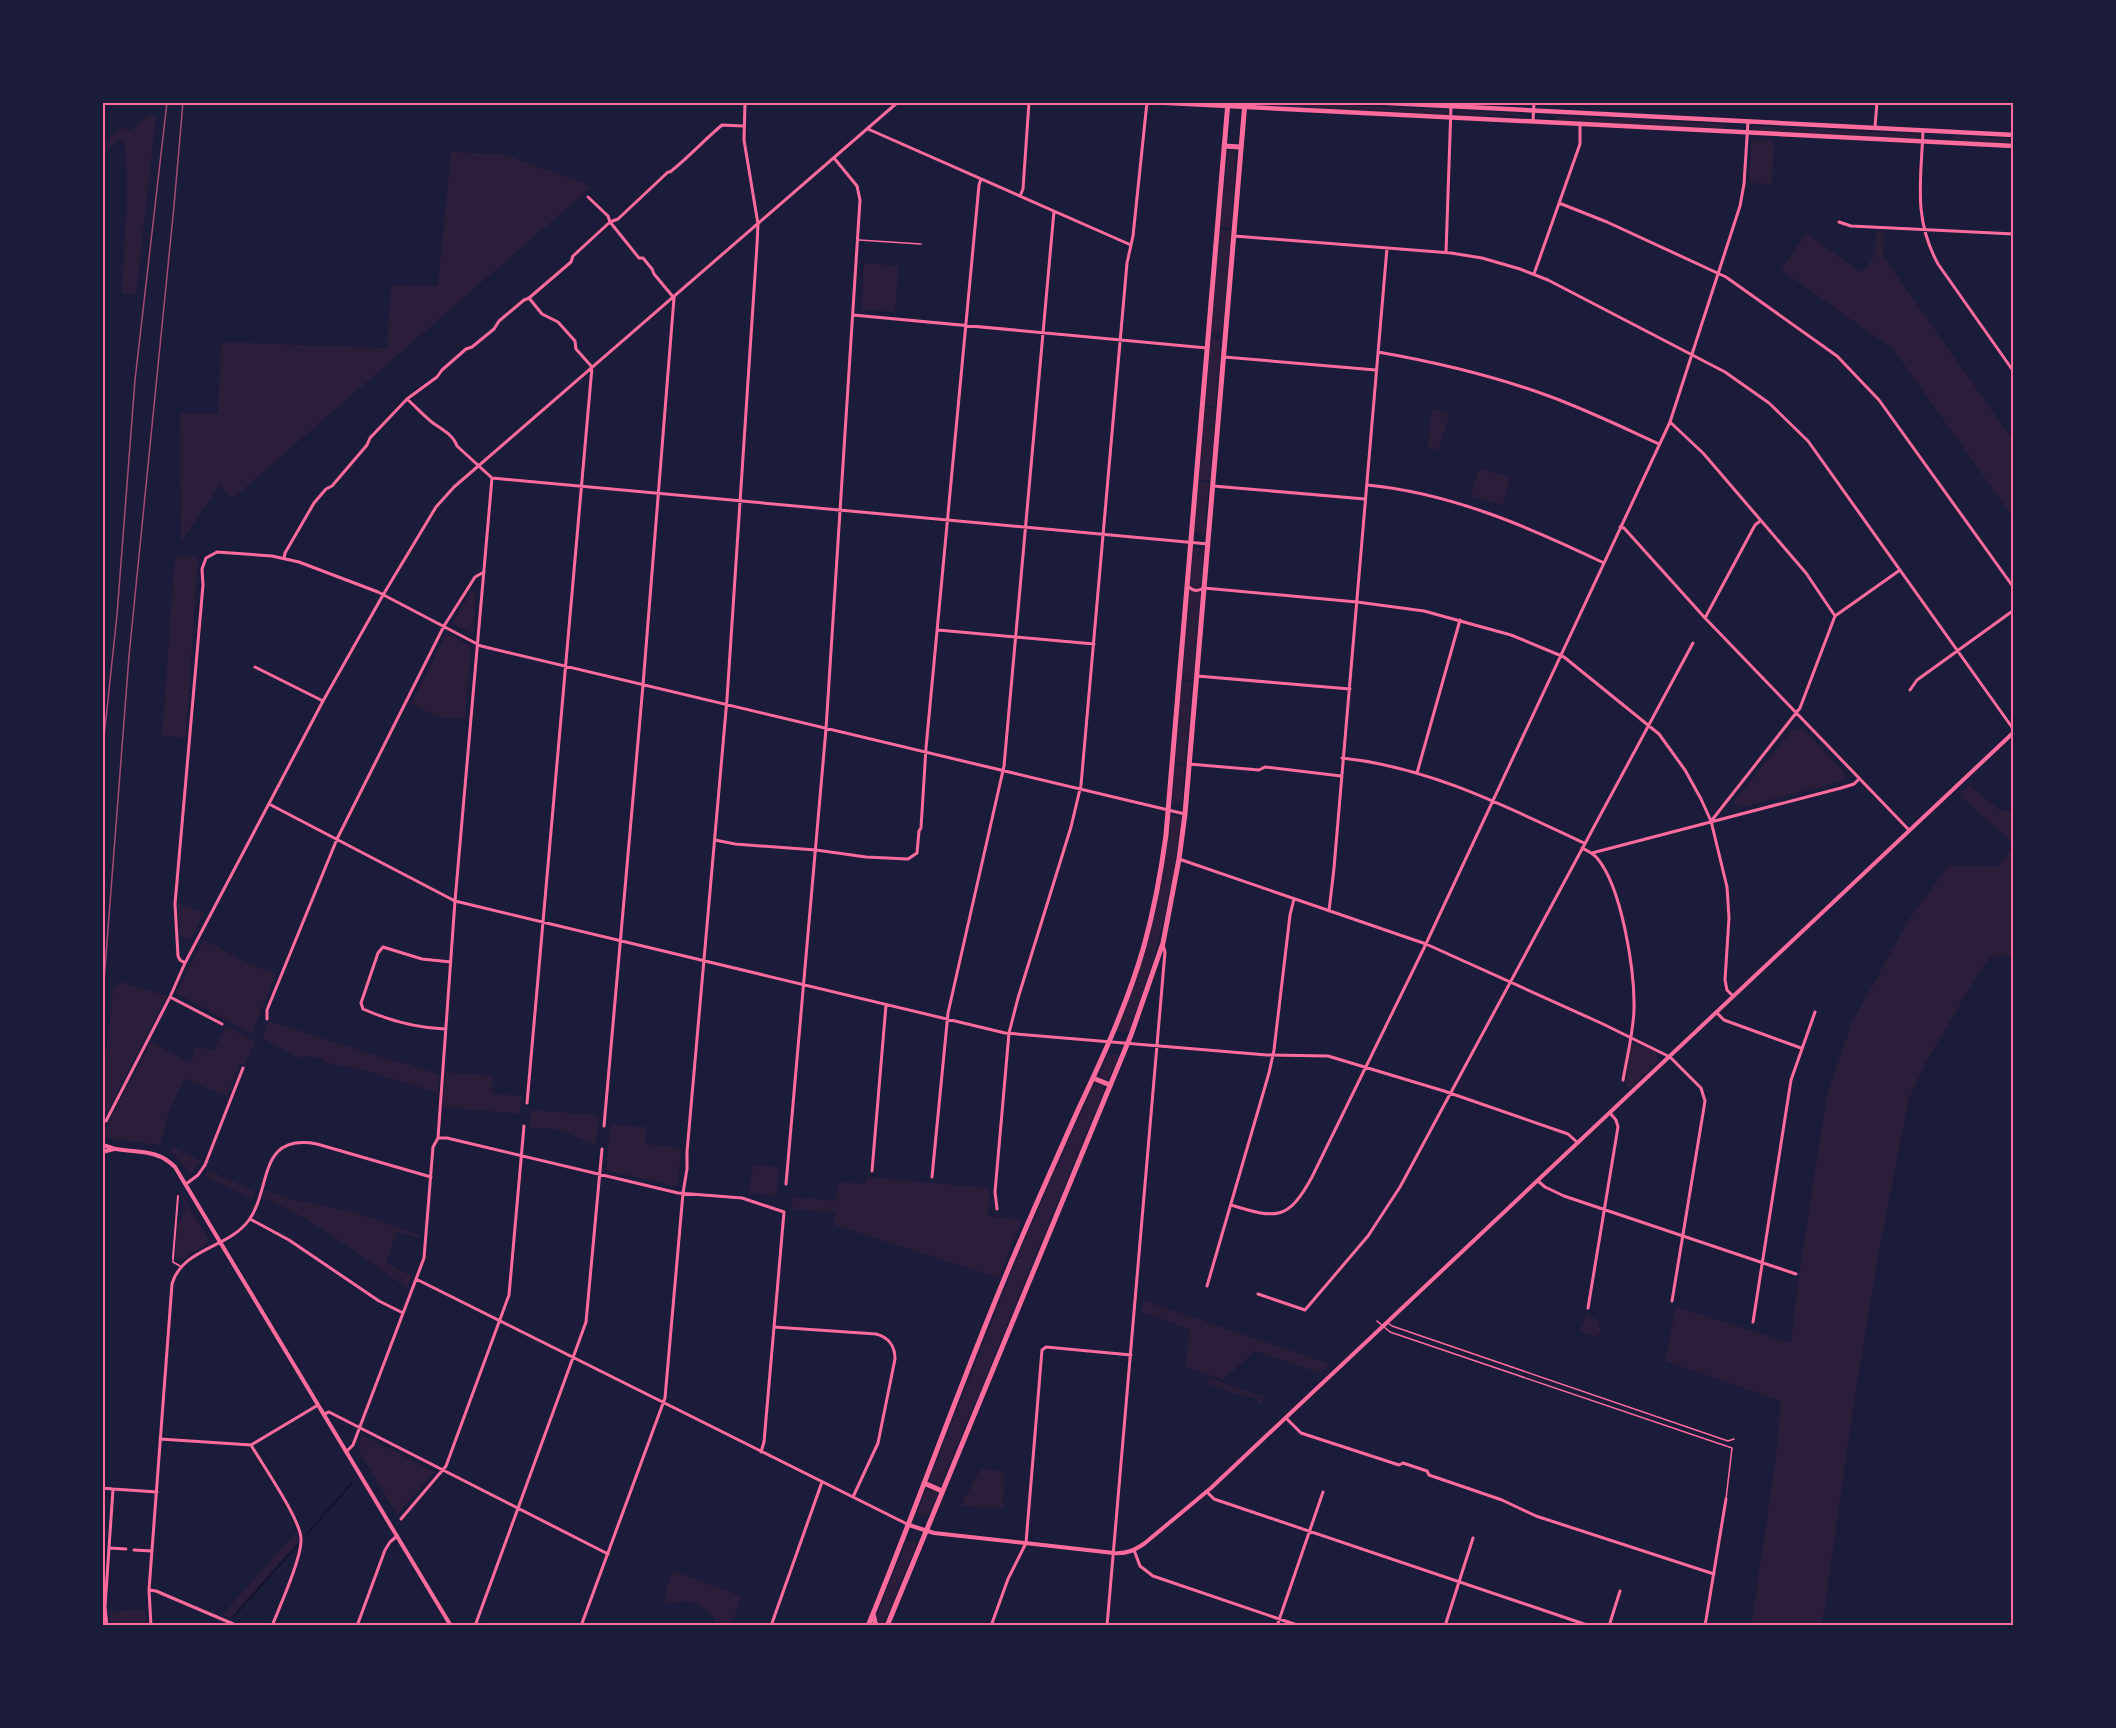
<svg xmlns="http://www.w3.org/2000/svg" width="2116" height="1728" viewBox="0 0 2116 1728" font-family="Quicksand,sans-serif">
	<rect width="100%" height="100%" fill="#1b1b3a"/>
	<path fill="#2a1e3b" d="M1277 103H1311L1447 110V113L1445 115 1277 106Z
		M1459 111 1524 114V116L1459 115Z
		M148 116H156L136 295 122 294 127 193 125 144 119 140 102 155V143L115 133 126 127 130 131Z
		M1558 116 1724 124 1726 126 1724 129 1558 121 1556 119Z
		M1752 126 1919 134 1920 137 1917 139 1753 131Z
		M1953 136 2014 139V144L1953 141Z
		M1756 139 1774 140 1772 184 1749 183 1751 143Z
		M1228 150H1235L1236 159 1231 228 1220 227Z
		M451 152 502 154 584 183 590 188 232 499 220 485 181 542 180 413H218L221 342 387 348 391 285 438 286Z
		M1220 230 1231 231 1222 335 1211 334Z
		M1876 231 1884 232 1883 256 2014 442V519L1893 349 1781 270 1806 233 1862 273 1875 255Z
		M864 263 899 266 895 312 861 310Z
		M1211 338 1221 339 1216 406 1205 405Z
		M1205 408H1216L1210 480H1199Z
		M1432 409 1450 413 1438 450 1427 449Z
		M1479 468 1511 478 1502 506 1471 496Z
		M1199 482 1209 483 1205 534 1194 533Z
		M1195 548H1201L1204 551 1193 680 1182 679 1193 550Z
		M175 555 198 557 186 738 162 736Z
		M473 590 476 591 473 634 452 623Z
		M446 634 471 646 465 719 437 717 411 704Z
		M1182 681 1192 682 1186 763 1175 762Z
		M1803 729 1845 773 1843 781 1738 808 1734 801 1792 730Z
		M1175 764 1185 765 1182 804 1172 802Z
		M1970 785 2001 811H2014V956L1991 957 1979 972 1924 1066 1909 1099 1877 1262 1851 1423 1822 1626H1751L1776 1457 1781 1401 1665 1361 1676 1307 1791 1343 1798 1281 1827 1095 1852 1022 1910 918 1949 865 1998 867 2014 844 1959 795Z
		M1172 815 1179 817 1181 820C1173 893 1156 963 1128 1032L1117 1031C1144 962 1162 891 1170 817Z
		M178 903 204 913 190 940 179 935Z
		M204 939 239 959 276 974 252 1034 176 993Z
		M121 982 167 996 102 1122V1085L113 988Z
		M269 1021 403 1064 404 1062 439 1075 438 1093 367 1071 323 1062 322 1058 303 1056 301 1059 262 1038Z
		M226 1026 255 1041 245 1065 240 1064 227 1096 184 1079 169 1111 160 1145 103 1138 102 1134 151 1042 191 1063 196 1046 213 1051Z
		M1635 1042 1656 1053 1659 1060 1630 1089 1625 1085 1631 1045Z
		M1108 1054 1119 1055 1108 1081 1098 1076Z
		M445 1072 493 1076 492 1094 522 1096 520 1114 442 1107Z
		M1098 1083 1103 1085 1104 1091 941 1485 938 1487 930 1484 929 1480 1009 1277 1051 1179 1094 1084Z
		M531 1110 599 1115 596 1145 561 1130 530 1127Z
		M610 1124 646 1127 645 1144 681 1148 678 1187 606 1170Z
		M172 1147 201 1161 192 1173C185 1170 180 1158 171 1152Z
		M753 1165 779 1167 777 1196 749 1193Z
		M209 1170 255 1192 252 1199 205 1176Z
		M867 1177 990 1188 988 1216 1022 1220 999 1278 834 1225 835 1213 792 1209 793 1197 836 1201 838 1182 866 1184Z
		M265 1190 291 1199 354 1212 420 1235V1239L397 1232 386 1262 411 1276 407 1288C363 1258 311 1216 262 1198Z
		M179 1191 208 1238 207 1244 182 1259 175 1258 177 1225 184 1212 185 1206Z
		M1143 1300 1330 1364 1320 1373 1255 1351 1223 1380 1186 1367 1189 1329 1142 1312Z
		M1587 1313C1596 1321 1601 1318 1600 1333L1595 1337 1580 1332Z
		M1210 1378 1258 1395 1267 1396 1258 1405 1257 1398 1239 1395 1208 1384Z
		M363 1435 434 1472 397 1515 358 1449Z
		M980 1469 1004 1471 1003 1509 962 1506 963 1498 967 1495Z
		M928 1488 938 1493 927 1518 917 1513 926 1489Z
		M297 1531 298 1543 230 1618 222 1615Z
		M907 1540 917 1544 883 1626H872Z
		M673 1571 741 1596 731 1626H717C712 1612 699 1600 683 1602 675 1603 671 1605 664 1602L667 1585Z
		M145 1609 147 1626H111L109 1612Z"/>
	<g fill="none" stroke-linecap="round" stroke-linejoin="round">
		<path stroke="#12122b" stroke-width="1.5" d="M306 1535 352 1483
			M234 1616 298 1544"/>
		<path stroke="#ff6b9d" stroke-width="1.5" d="M859 240 921 244
			M173 1259V1262L180 1266
			M1377 1321 1390 1332 1732 1448 1726 1499
			M1388 1323 1392 1326 1728 1441 1734 1439"/>
		<path stroke="#ff6b9d" stroke-width="2" d="M173 1258 178 1196"/>
		<path stroke="#ff6b9d" stroke-width="3" d="M1533 121 1534 102
			M1875 127 1877 102
			M868 129 1131 245
			M1923 131C1921 181 1913 218 1938 264L2014 372
			M1020 196 1023 189 1029 102
			M588 197 608 216 610 222 639 258H643L652 269 654 274 674 298
			M1559 203 1607 222 1726 277 1837 356 1879 400 2014 588
			M1839 222 1851 226 2014 234
			M1234 236 1451 253 1482 258 1520 269 1548 280 1725 372 1769 403 1808 441 2014 730
			M1446 253 1451 106
			M1534 274 1580 144V125
			M853 315 1207 348
			M1378 352C1435 362 1491 375 1546 395 1585 409 1622 427 1659 444
			M1224 357 1376 370
			M407 399C416 407 424 416 433 423 442 429 453 435 457 446L492 478 1208 544
			M1670 422 1703 453 1806 573 1835 616
			M1367 485C1451 493 1529 527 1604 563
			M1213 486 1365 499
			M1620 527 1624 528 1705 618 1909 830
			M284 558 285 553 314 503 326 489 332 486 367 445 370 438 407 399 437 377 442 370 466 349 472 347 494 329 499 321 524 300 529 298 571 262 573 256 610 222 618 219 668 172H670C689 157 704 140 722 125L743 126
			M1189 587C1194 592 1198 591 1204 588L1357 602 1424 611 1511 635 1564 657 1659 734 1685 770 1701 799 1711 821 1727 887 1729 918 1725 980 1727 990 1733 996
			M1835 616 1900 570
			M1705 618 1755 525 1760 521
			M938 630 1094 644
			M255 667 323 701
			M1197 676 1350 689
			M1910 690 1917 680 2014 610
			M1342 758C1429 767 1507 807 1584 843
			M1189 764 1259 770 1265 767 1341 776
			M1417 773 1460 620
			M269 804 455 901 1005 1033 1267 1055 1328 1056 1444 1091 1568 1134 1578 1143
			M1712 820 1800 708 1835 616
			M715 840 735 844 816 850 866 857 908 859 917 853 919 831 921 828 926 748 979 185 981 179
			M1582 848C1588 851 1593 853 1597 858 1622 887 1635 972 1634 1010 1633 1034 1627 1057 1623 1080
			M1592 853 1841 788 1854 784 1859 779
			M1179 859 1426 944 1603 1024 1670 1057 1701 1088 1705 1101 1672 1301
			M1329 911 1334 868 1387 248
			M185 963 180 960 178 956 175 904 203 585 202 569 206 558 217 552 272 556 299 562 378 592 481 646 1185 814
			M170 997 222 1024
			M1716 1012 1724 1020 1801 1048
			M267 1019V1010L337 839 444 626 475 577 484 572
			M445 1029C417 1028 388 1020 363 1009L361 1003 378 953 383 947 422 959 451 962
			M527 1103 592 367 576 349 575 341 558 322 542 314 529 298
			M106 1121 170 997 185 963 323 701 383 595 436 507 454 487 898 102
			M604 1126 643 685 674 298
			M438 1138H447L678 1193 742 1198 784 1212 764 1442 761 1452
			M872 1171 886 1005
			M932 1177 948 1013 1004 766 1054 211
			M1538 1181 1545 1187 1564 1196 1796 1274
			M186 1184 198 1175 205 1165 243 1068
			M786 1184 826 729 860 200 857 186 834 158
			M1231 1205C1276 1219 1288 1221 1312 1177L1424 948 1670 422 1740 206 1744 184 1748 122
			M997 1209 995 1192 1009 1033 1018 998 1071 827 1081 785 1127 263 1133 236 1147 102
			M250 1219 289 1240 379 1301 403 1313
			M416 1279 907 1524
			M1207 1286 1269 1073 1274 1050 1290 915 1294 899
			M1258 1294 1305 1310 1368 1236 1400 1187 1693 643
			M1588 1308 1618 1127 1616 1120 1610 1113
			M1753 1322 1791 1080 1815 1012
			M774 1327 876 1334C888 1337 895 1346 895 1359L878 1443 853 1497
			M324 1414 329 1412 608 1554
			M1286 1418 1301 1433 1399 1465 1403 1463 1427 1471 1429 1475 1502 1500 1536 1516 1714 1574
			M160 1439 251 1445 318 1405
			M251 1445C262 1464 301 1520 301 1539 302 1557 280 1606 272 1626
			M346 1452 353 1445 424 1258 433 1147 438 1138 455 901 492 478
			M102 1488 113 1489
			M1207 1492 1214 1499 1590 1626
			M401 1519 446 1466 509 1295 524 1126
			M110 1548 126 1549
			M134 1550 152 1551
			M1134 1550 1140 1566 1153 1576 1300 1626
			M149 1590 156 1591 238 1626
			M107 1626 105 1607 113 1489 157 1492
			M151 1626 149 1590 172 1284C182 1248 229 1248 249 1220 272 1188 257 1133 317 1144L431 1177
			M357 1626 385 1550 390 1542 397 1536
			M475 1626 586 1322 602 1149
			M581 1626 665 1398 683 1193 687 1169V1152L727 699 757 245 758 224 744 140 745 102
			M771 1626 822 1482
			M991 1626 1008 1579 1026 1543 1042 1350 1046 1347 1131 1355
			M1107 1626 1165 952 1163 944
			M1277 1626 1323 1492
			M1445 1626 1473 1538
			M1609 1626 1620 1591
			M1705 1626 1726 1499"/>
		<path stroke="#ff6b9d" stroke-width="4" d="M102 1145C107 1146 111 1148 116 1149 139 1153 157 1149 175 1167L451 1626
			M102 1152 114 1149
			M909 1525 934 1533 1114 1553C1127 1554 1135 1550 1145 1543L1211 1488 2014 732"/>
		<path stroke="#ff6b9d" stroke-width="4.5" d="M1149 102 2014 146
			M1369 102 2014 135"/>
		<path stroke="#ff6b9d" stroke-width="5" d="M1224 146 1240 147
			M1093 1078 1110 1085
			M924 1483 942 1491
			M873 1614 876 1626
			M868 1626C919 1502 963 1375 1016 1251 1036 1204 1057 1157 1078 1110 1103 1057 1128 1002 1144 946 1154 910 1161 872 1166 835L1228 102
			M887 1626 1131 1035 1163 943 1179 859 1185 814 1245 102"/>
		<path stroke="#a44b75" stroke-width="1.5" d="M102 756 117 615 135 380 167 102"/>
		<path stroke="#a44b75" stroke-width="1.5" d="M102 1007 129 656 174 206 183 102"/>
	</g>
	<rect width="2116" height="1728" fill="none" stroke="#1b1b3a" stroke-width="207"/>
	<rect x="104" y="104" width="1908" height="1520" fill="none" stroke="#ff6b9d" stroke-width="2"/>
</svg>
